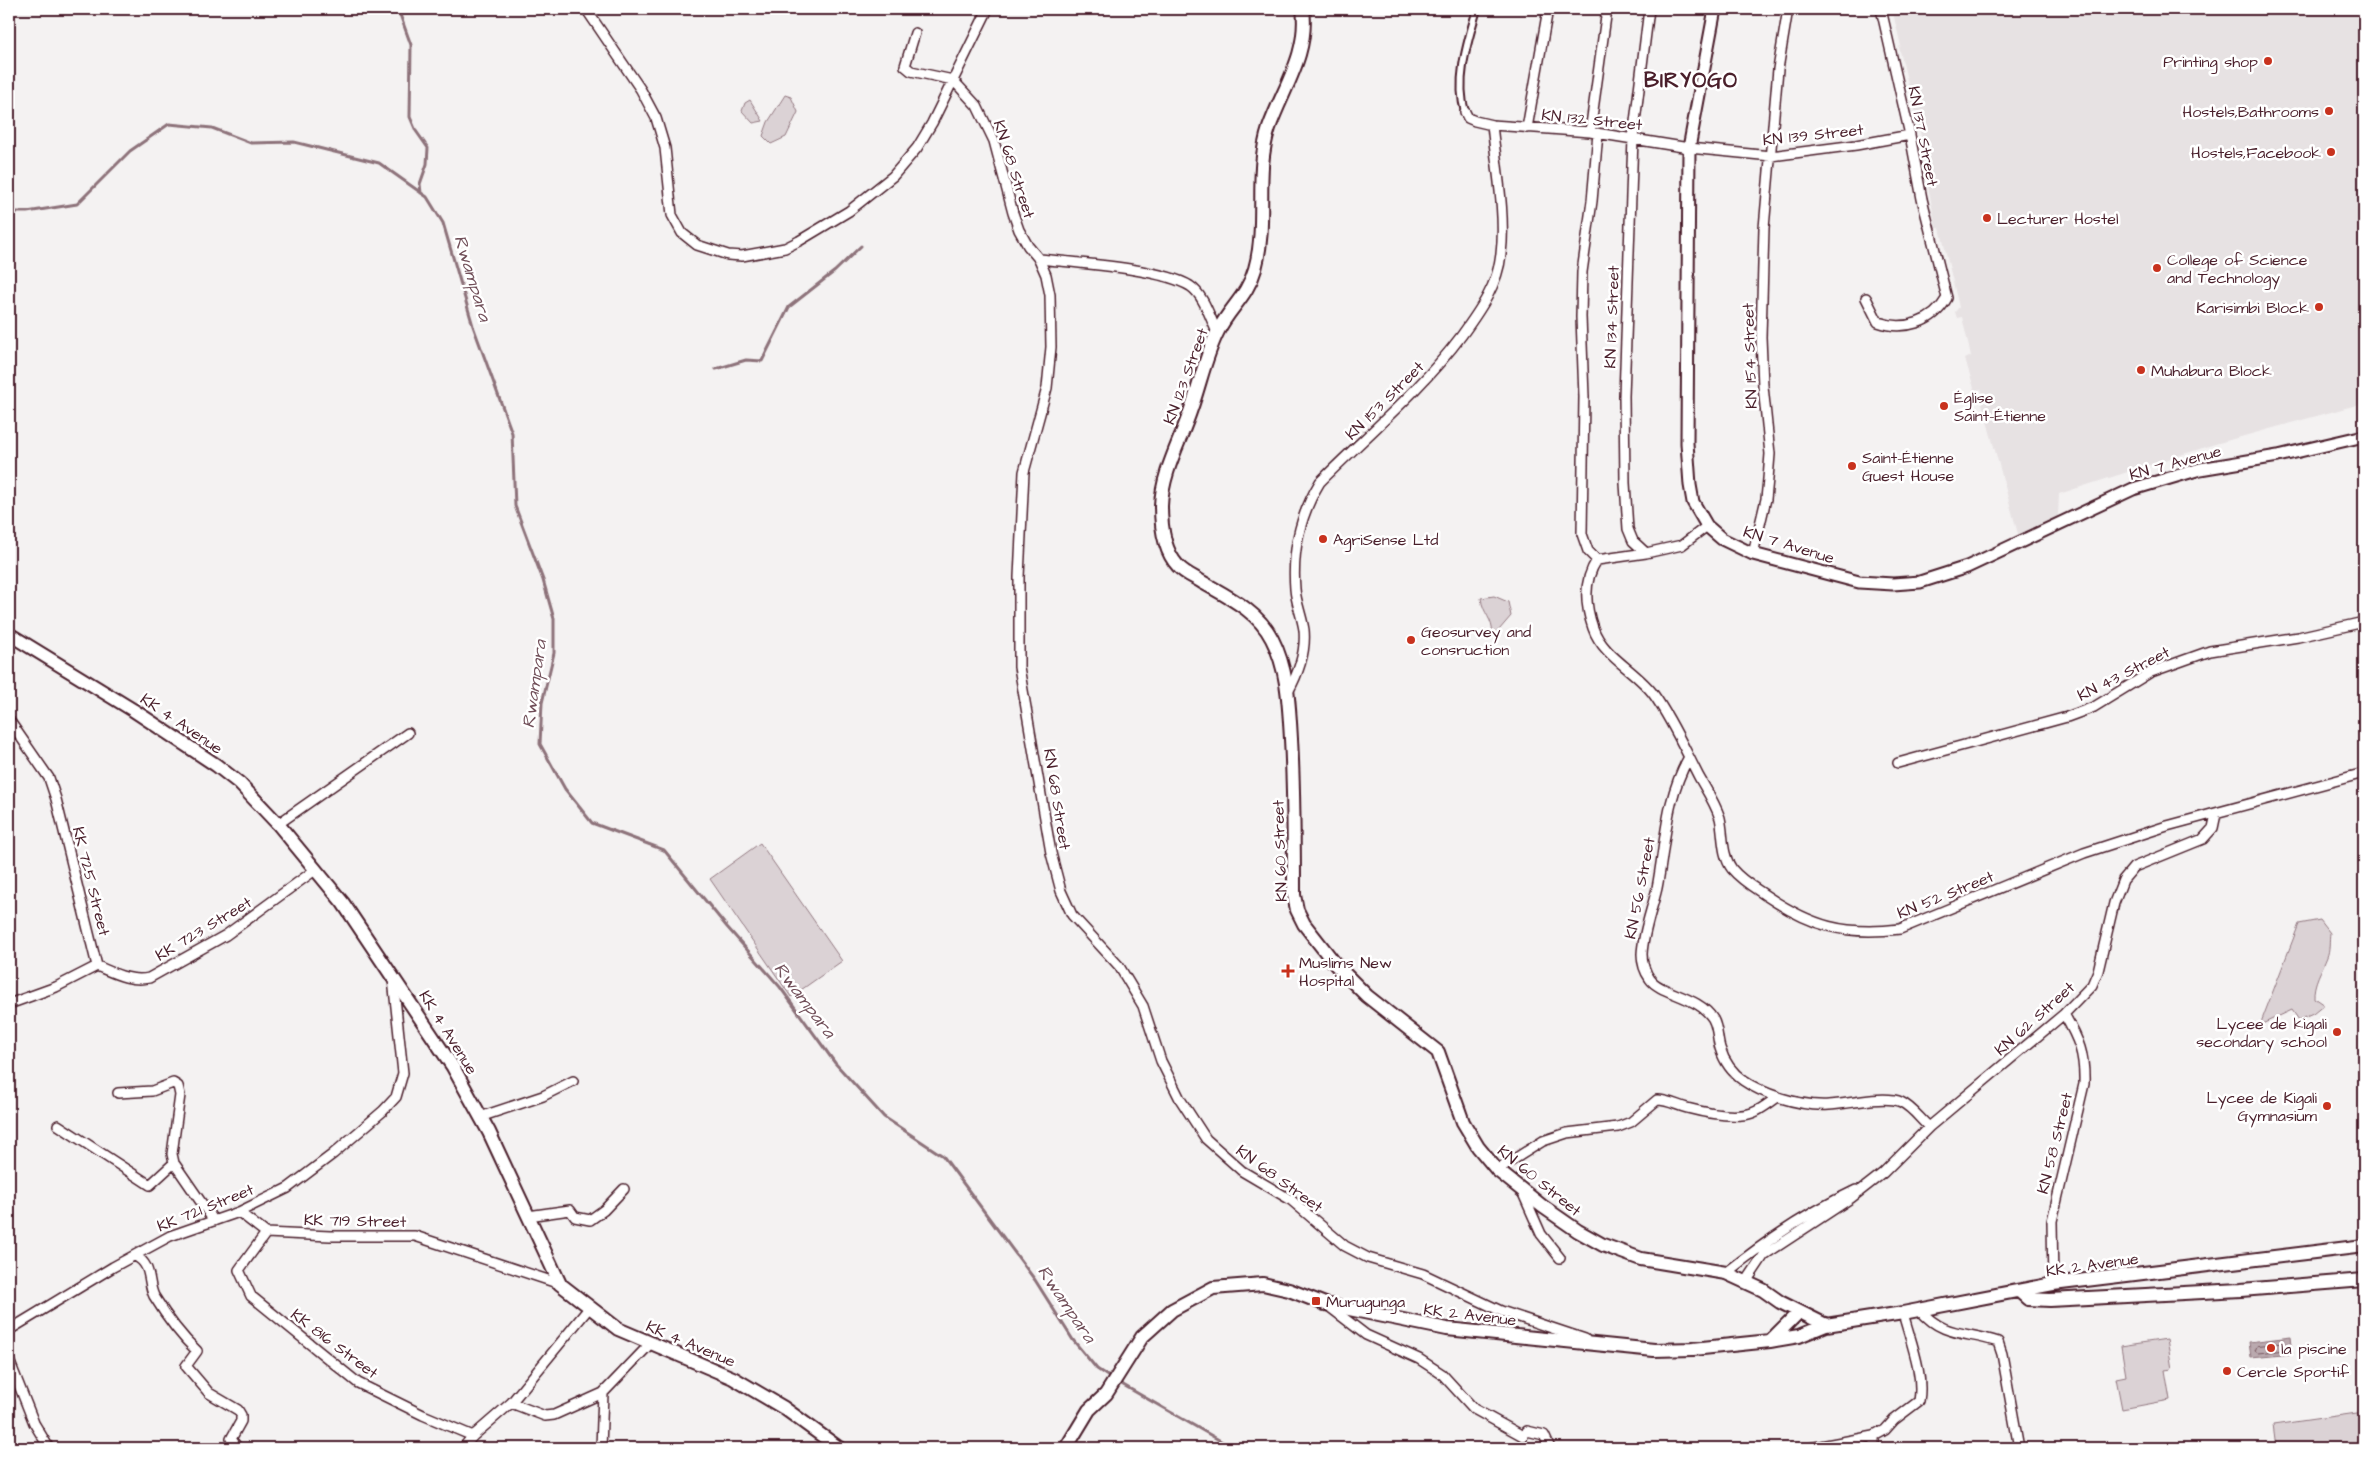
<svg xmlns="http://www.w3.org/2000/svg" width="2373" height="1457" viewBox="0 0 2373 1457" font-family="'Architects Daughter',sans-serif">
	<rect width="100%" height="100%" fill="#f4f2f2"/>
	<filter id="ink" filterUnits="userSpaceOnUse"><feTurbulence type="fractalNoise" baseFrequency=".02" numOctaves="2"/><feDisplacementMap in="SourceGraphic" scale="10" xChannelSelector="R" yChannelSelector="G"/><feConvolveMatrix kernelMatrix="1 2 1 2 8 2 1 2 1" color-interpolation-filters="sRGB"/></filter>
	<g filter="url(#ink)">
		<path fill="#e7e2e3" d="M1892 9H2364V403L2215 444 2059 494 2058 517 2018 534 1982 403 1985 402 1981 389 1975 391 1965 359 1971 356 1962 317 1957 318 1955 312 1959 307 1940 228H1936L1926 175 1930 173 1899 47 1901 46Z"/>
		<path fill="#dbd2d5" stroke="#927880" d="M785 95 791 97 798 112 786 137 771 144 763 136 768 122Z
			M750 100 763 121 753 123 742 111 745 103Z
			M1494 596 1508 602 1511 616 1493 637C1493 617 1483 615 1481 598Z
			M760 843 842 961 791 997 710 879Z
			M2320 920 2330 933C2329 940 2330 950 2327 957 2322 970 2313 983 2314 998L2324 1005 2313 1014 2299 1020 2292 1010 2260 1025 2299 924Z
			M2167 1339 2172 1369 2165 1370 2170 1400 2122 1409 2116 1378 2126 1376 2121 1346Z
			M2364 1412V1448H2276L2273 1425Z"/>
		<path fill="#baa9ae" stroke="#8d727a" d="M2291 1337 2293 1354 2251 1358 2249 1342Z"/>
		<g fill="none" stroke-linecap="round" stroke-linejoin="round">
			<path stroke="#77565f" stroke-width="1" d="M2284 1343 2287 1345 2285 1350 2258 1353 2255 1351 2257 1346Z"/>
			<path stroke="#8d727a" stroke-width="3" d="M398 9 411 45 410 117 416 131 428 148 427 164 420 184 421 193
				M9 212H27L77 204 130 151 169 124 212 128 251 143 294 142 379 163 427 197 443 223 473 326 512 433 515 506 543 580 554 619V653L542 703 540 744 565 789 592 823 664 850 727 927 780 987 835 1063 884 1117 943 1156 1035 1280 1073 1340 1097 1369 1112 1379
				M716 369 746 360 762 361 789 307 835 271 861 246
				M1118 1382 1233 1448"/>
			<defs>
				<path id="pedestrian" d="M1465 112C1455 79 1468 41 1477 9"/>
				<path id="minor" d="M586 9 641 90 656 118 665 148 672 215 682 233 697 245 728 255 742 256 785 248 799 241 849 211 893 176 917 148 932 123 988 9
					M1649 9 1633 138 1624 396 1625 483 1628 529 1633 541 1646 553 1682 545 1707 526
					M915 33 905 66 911 71 953 80 977 106 994 141 1013 213 1019 230 1028 246 1039 259 1046 275 1050 295 1051 347 1047 388 1024 472 1019 577V667L1051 853 1061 891 1072 915 1119 966 1143 1006 1161 1061 1180 1099 1206 1139 1242 1171 1291 1200 1345 1246 1368 1258 1423 1274 1501 1311 1585 1339
					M1465 112 1468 118 1475 121 1492 125 1590 132 1689 148 1771 156 1856 145 1910 135
					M1527 128 1548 9
					M1590 132 1607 9
					M1039 259C1076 263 1160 268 1190 286 1204 295 1210 318 1217 332
					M1866 298 1878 322C1904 331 1933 323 1947 298L1922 199 1910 135 1881 9
					M1646 553 1597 560C1583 581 1585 605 1593 628 1603 657 1637 671 1654 695 1672 720 1685 750 1699 777 1707 791 1715 803 1720 818 1724 835 1721 854 1732 869 1741 880 1753 887 1765 895 1811 926 1844 936 1900 929L2084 853 2167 826 2364 773
					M1753 554 1766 499 1768 479 1770 454 1763 386 1761 337 1764 228 1778 69 1788 9
					M1597 560 1588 551 1582 534 1584 397 1581 317 1582 272 1592 201 1598 133
					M1288 692C1298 674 1306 651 1304 630 1302 616 1296 603 1295 589 1292 551 1300 515 1320 482 1369 433 1421 390 1462 335 1480 310 1498 285 1501 254 1506 215 1496 164 1492 125
					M9 720 49 778 56 799 97 966
					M1689 757C1665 800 1666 841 1657 888 1652 910 1643 932 1642 954 1642 962 1645 972 1650 979 1660 994 1699 996 1713 1019 1718 1028 1717 1038 1720 1048 1729 1078 1754 1089 1781 1098 1797 1103 1813 1106 1829 1105 1848 1104 1885 1095 1901 1102 1912 1107 1920 1119 1929 1127
					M1898 763 2067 717 2094 707 2151 672 2210 651 2298 637 2364 622
					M278 824 408 733
					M97 966C114 973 130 982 149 978L226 935 315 870
					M9 1004 56 987 97 966
					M480 1117 543 1096 573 1081
					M58 1125 150 1185 174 1163 172 1154 180 1095 178 1086 173 1083 152 1091 118 1093
					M174 1163 214 1221
					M1497 1170 1543 1141 1567 1133 1618 1127 1631 1122 1657 1100C1668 1100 1676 1105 1687 1108 1706 1113 1733 1119 1752 1113 1761 1110 1770 1102 1778 1097
					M1521 1189 1541 1234 1560 1258
					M239 1212 266 1233 330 1236H415L560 1284
					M528 1216 570 1210 575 1217 590 1220 604 1210 624 1189
					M266 1233 239 1270 251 1296 358 1383 423 1415 473 1436
					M135 1256C153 1265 147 1282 154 1296 165 1314 182 1337 197 1351L186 1366 209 1393 238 1410 241 1415V1421L231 1439 238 1448
					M1726 1273C1767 1240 1809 1212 1856 1190
					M1746 1282 1764 1255 1851 1198 1883 1173 1929 1127 2064 1014 2092 985 2098 971 2114 903 2123 880 2134 867 2203 839 2213 828 2216 814
					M2053 1284 2052 1221 2084 1084C2085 1054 2079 1040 2064 1014
					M1327 1305 1366 1335 1419 1359 1442 1374 1474 1409 1523 1436
					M1920 1310C1944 1338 1967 1331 1998 1342L2002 1354 2019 1448
					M9 1330 113 1267 170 1236 239 1212 288 1188 333 1154 383 1111 396 1097 403 1073 393 979
					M9 1360 34 1423 49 1448
					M511 1403 545 1416 554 1415 603 1393
					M1527 1431 1544 1435 1550 1448
					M463 1448 473 1436 511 1403 589 1308
					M601 1448 603 1393 651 1343
					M1810 1448 1874 1436
					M1874 1448V1436L1885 1430 1894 1420 1919 1401C1924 1373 1910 1340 1903 1313"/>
				<path id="tertiary" d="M1715 9 1689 148 1687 443 1690 485 1693 502 1707 526 1722 539 1753 554 1787 563 1859 582 1893 584 1920 582 1967 567 2133 489 2200 469 2278 456 2364 436"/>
				<path id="secondary" d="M1303 9C1309 54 1283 88 1269 128 1254 173 1268 223 1255 269 1247 297 1230 307 1218 331 1206 354 1200 384 1191 409 1181 440 1162 472 1161 506 1161 525 1164 551 1178 566 1184 573 1194 577 1202 582 1228 597 1258 611 1272 639 1288 670 1289 705 1291 739 1294 791 1294 843 1294 895L1297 910 1304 924 1336 965 1367 996 1438 1052 1463 1122 1478 1147 1497 1170 1542 1206 1578 1231 1603 1245 1641 1259 1726 1273 1763 1290 1780 1302 1826 1325 1903 1313 2053 1284 2364 1246
					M9 634 133 710 216 765 239 783 278 824 343 903 453 1067 489 1132 560 1284 618 1329 733 1378 784 1408 839 1448
					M2019 1291 2028 1299 2050 1300 2241 1290 2364 1280
					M1770 1341 1799 1312
					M1066 1448 1089 1410 1106 1394 1142 1337 1172 1310 1213 1288 1263 1284 1289 1290 1325 1304 1447 1329 1654 1350 1693 1349 1770 1341 1799 1336 1826 1325"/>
			</defs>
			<use href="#pedestrian" stroke="#4a1f2b" stroke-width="10"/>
			<use href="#minor" stroke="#4a1f2b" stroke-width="12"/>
			<use href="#tertiary" stroke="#4a1f2b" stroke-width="15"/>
			<use href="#secondary" stroke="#4a1f2b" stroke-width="16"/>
			<use href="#pedestrian" stroke="#fff" stroke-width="6"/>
			<use href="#minor" stroke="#fff" stroke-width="9"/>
			<use href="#tertiary" stroke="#fff" stroke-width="11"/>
			<use href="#secondary" stroke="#fff" stroke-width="12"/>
		</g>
	</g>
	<g fill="#c8321e" stroke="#fff" stroke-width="2">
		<circle cx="2268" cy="61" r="5"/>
		<circle cx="2329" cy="111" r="5"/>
		<circle cx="2331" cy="152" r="5"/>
		<circle cx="1987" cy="218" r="5"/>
		<circle cx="2157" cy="268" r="5"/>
		<circle cx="2319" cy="307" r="5"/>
		<circle cx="2141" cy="370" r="5"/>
		<circle cx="1944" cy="406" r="5"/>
		<circle cx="1852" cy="466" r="5"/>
		<circle cx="1323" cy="539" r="5"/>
		<circle cx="1411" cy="640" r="5"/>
		<path d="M1285.5 963.5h5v5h5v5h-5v5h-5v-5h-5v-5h5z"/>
		<circle cx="2337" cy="1032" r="5"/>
		<circle cx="2327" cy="1106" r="5"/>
		<rect x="1311" y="1296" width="10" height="10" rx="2.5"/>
		<circle cx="2271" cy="1348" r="5"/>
		<circle cx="2227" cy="1371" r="5"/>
	</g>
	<g text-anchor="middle" stroke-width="5" stroke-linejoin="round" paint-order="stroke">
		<g font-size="16" fill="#4a1f2b" stroke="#fff" text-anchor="start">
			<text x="2258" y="67" text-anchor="end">Printing shop</text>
			<text x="2319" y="117" text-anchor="end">Hostels,Bathrooms</text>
			<text x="2321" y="158" text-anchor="end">Hostels,Facebook</text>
			<text x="1997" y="224">Lecturer Hostel</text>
			<text x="2167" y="265">College of Science<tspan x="2167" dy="18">and Technology</tspan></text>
			<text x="2309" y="313" text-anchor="end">Karisimbi Block</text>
			<text x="2151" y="376">Muhabura Block</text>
			<text x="1954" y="403">Église<tspan x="1954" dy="18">Saint-Étienne</tspan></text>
			<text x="1862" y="463">Saint-Étienne<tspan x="1862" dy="18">Guest House</tspan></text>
			<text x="1333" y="545">AgriSense Ltd</text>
			<text x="1421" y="637">Geosurvey and<tspan x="1421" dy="18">consruction</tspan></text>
			<text x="1299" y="968">Muslims New<tspan x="1299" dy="18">Hospital</tspan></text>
			<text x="2327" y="1029" text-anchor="end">Lycee de kigali<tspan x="2327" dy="18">secondary school</tspan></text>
			<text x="2317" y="1103" text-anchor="end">Lycee de Kigali<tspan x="2317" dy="18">Gymnasium</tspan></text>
			<text x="1326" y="1307">Murugunga</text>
			<text x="2281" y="1354">la piscine</text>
			<text x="2237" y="1377">Cercle Sportif</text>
		</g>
		<g font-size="16" fill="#4a1f2b" stroke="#fff">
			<text transform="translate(1592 119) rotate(6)" y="6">KN 132 Street</text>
			<text transform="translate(1813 134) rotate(-6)" y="6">KN 139 Street</text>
			<text transform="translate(1924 136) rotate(79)" y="6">KN 137 Street</text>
			<text transform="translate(1015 169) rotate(72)" y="6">KN 68 Street</text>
			<text transform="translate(1611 317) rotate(-88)" y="6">KN 134 Street</text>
			<text transform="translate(1749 356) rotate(-92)" y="6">KN 154 Street</text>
			<text transform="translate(1185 376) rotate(-70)" y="6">KN 123 Street</text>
			<text transform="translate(1384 400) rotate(-45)" y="6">KN 153 Street</text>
			<text transform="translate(2175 462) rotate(-15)" y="6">KN 7 Avenue</text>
			<text transform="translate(1789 544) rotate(17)" y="6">KN 7 Avenue</text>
			<text transform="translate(2123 673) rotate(-27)" y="6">KN 43 Street</text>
			<text transform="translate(182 723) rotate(34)" y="6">KK 4 Avenue</text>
			<text transform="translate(1058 799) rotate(81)" y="6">KN 68 Street</text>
			<text transform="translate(1279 851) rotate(-92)" y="6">KN 60 Street</text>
			<text transform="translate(92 881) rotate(76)" y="6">KK 725 Street</text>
			<text transform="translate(1639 888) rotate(-79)" y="6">KN 56 Street</text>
			<text transform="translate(1945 894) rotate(-22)" y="6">KN 52 Street</text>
			<text transform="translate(203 928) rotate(-31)" y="6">KK 723 Street</text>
			<text transform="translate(2034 1018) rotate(-42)" y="6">KN 62 Street</text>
			<text transform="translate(449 1032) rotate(58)" y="6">KK 4 Avenue</text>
			<text transform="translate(2054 1143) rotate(-76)" y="6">KN 58 Street</text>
			<text transform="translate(1280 1178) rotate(36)" y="6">KN 68 Street</text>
			<text transform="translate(1540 1180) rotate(39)" y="6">KN 60 Street</text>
			<text transform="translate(205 1207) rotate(-22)" y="6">KK 721 Street</text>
			<text transform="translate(355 1220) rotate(1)" y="6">KK 719 Street</text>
			<text transform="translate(2092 1264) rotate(-8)" y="6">KK 2 Avenue</text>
			<text transform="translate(1470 1314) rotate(7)" y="6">KK 2 Avenue</text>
			<text transform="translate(335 1343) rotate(37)" y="6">KK 816 Street</text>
			<text transform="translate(691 1343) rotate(23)" y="6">KK 4 Avenue</text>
		</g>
		<g font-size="18" font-style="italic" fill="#714f59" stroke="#fff">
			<text transform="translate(473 278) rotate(73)" y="6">Rwampara</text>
			<text transform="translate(534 684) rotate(-82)" y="6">Rwampara</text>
			<text transform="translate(805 1000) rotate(53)" y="6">Rwampara</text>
			<text transform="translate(1067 1304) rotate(56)" y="6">Rwampara</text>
		</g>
		<g font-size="21" font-weight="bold" letter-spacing="1" fill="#4a1f2b" stroke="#fff">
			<text x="1691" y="87">BIRYOGO</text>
		</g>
	</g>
	<rect width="2373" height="1457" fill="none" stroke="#fff" stroke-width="30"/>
	<rect x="15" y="15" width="2343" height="1427" fill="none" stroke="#4a1f2b" stroke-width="2" filter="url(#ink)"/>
</svg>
